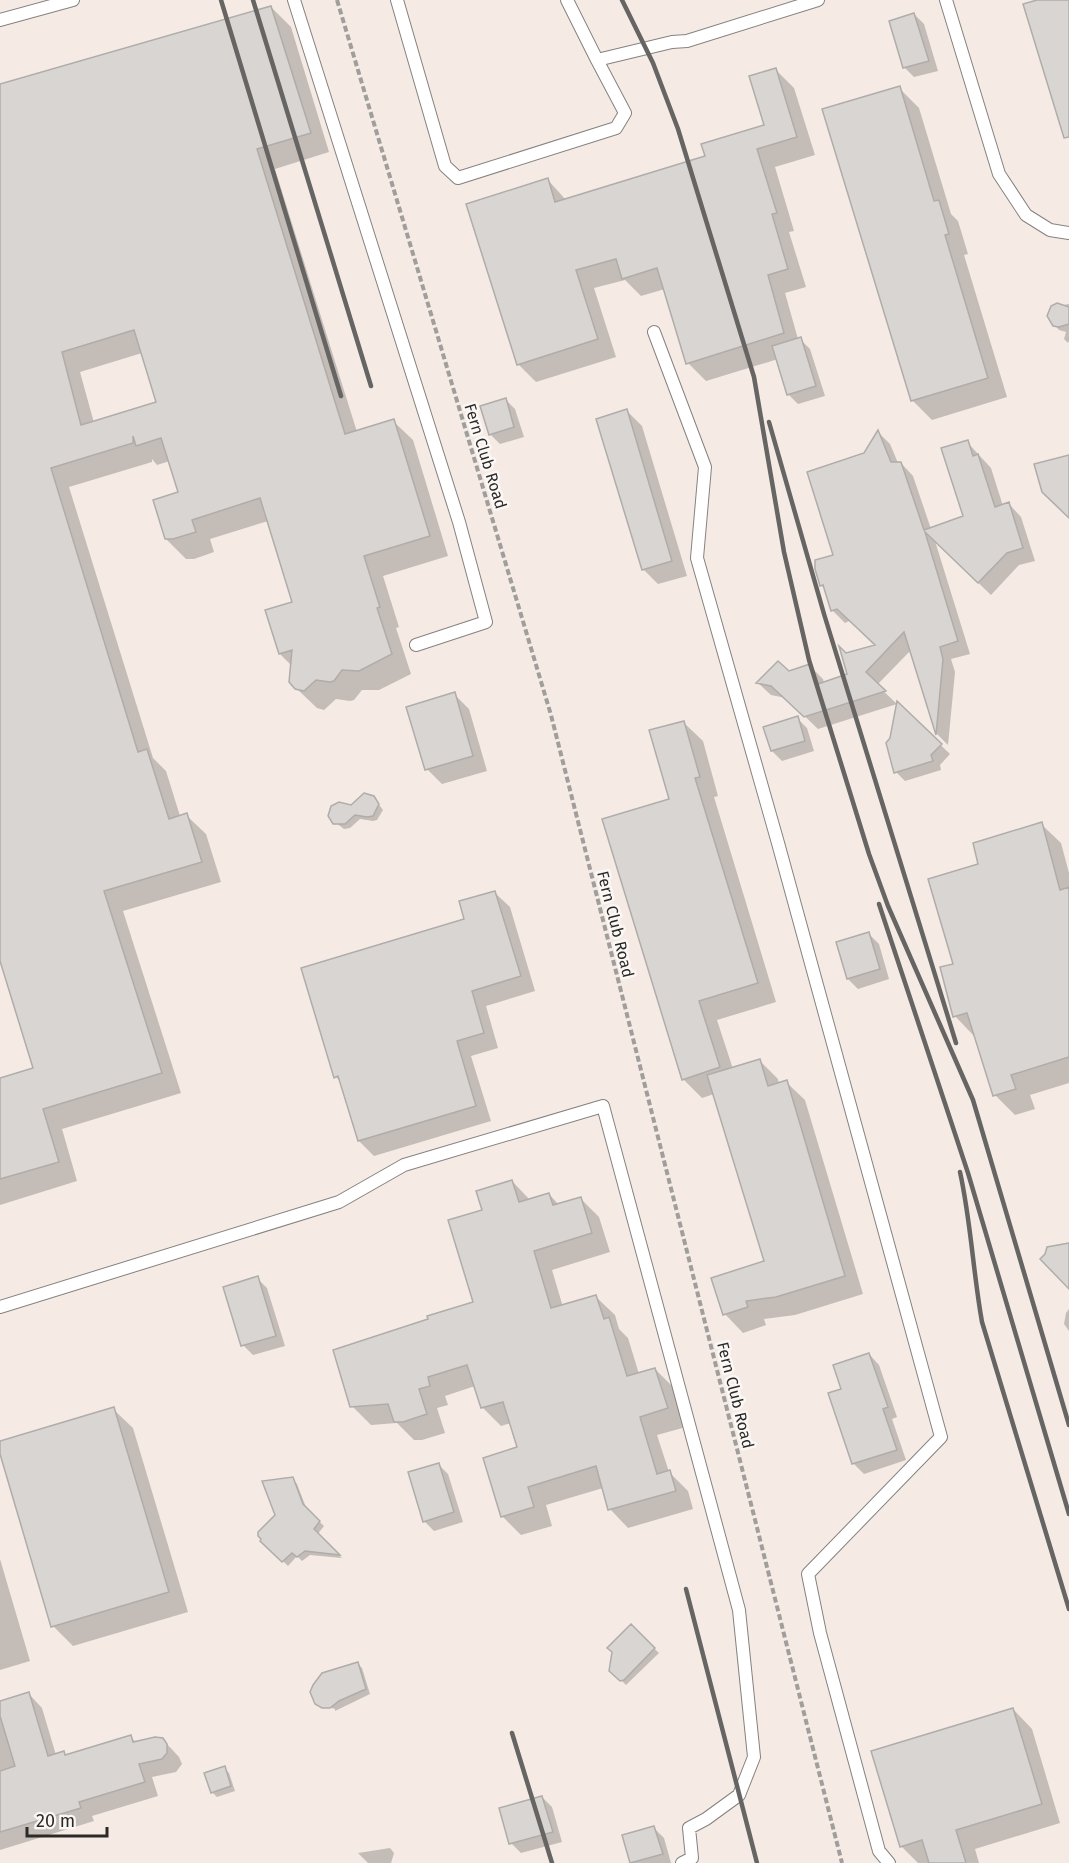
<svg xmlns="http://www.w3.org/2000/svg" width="1069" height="1863" viewBox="0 0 1069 1863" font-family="'Fira Sans',sans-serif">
	<rect width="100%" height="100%" fill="#faf7f5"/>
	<path fill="#f5ebe4" d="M0 0H1069V1863H0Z"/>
	<path fill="#0003" fill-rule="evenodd" d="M271 7 291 27 329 152 275 169 357 432 393 421 413 440 448 556 383 576 399 627 396 628 411 674 379 690H362L354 700 350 701 336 699 324 710 317 708 296 688 292 666 280 654 267 611 294 603 268 521 210 539 214 552 194 559H186L166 539 180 493 170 461 157 465 152 459V462L69 487 153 758 166 771 180 816 186 815 206 834 221 882 123 911 181 1093 62 1129 77 1181 0 1205V1080L35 1069 0 956V86ZM142 353 158 403 94 423 80 372Z
		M914 14 924 24 938 71 914 77 904 67Z
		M776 70 794 88 815 155 775 167 794 231 789 232 806 287 785 293 798 339H800L810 349 825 396 798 404 788 394 778 359 706 381 688 363 665 289 641 296 625 280 594 288 616 357 536 382 518 364 548 180 566 200 707 157 766 126Z
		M899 88 919 108 951 214 958 221 968 254 964 255 1007 397 932 420 912 400Z
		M1069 304V341L1068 343 1064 339 1066 332 1059 330 1050 320 1049 314 1052 307Z
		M505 399 515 409 524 437 500 444 490 434Z
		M627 411 642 426 687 576 658 584 643 569Z
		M878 432 890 444 898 463H901L913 476 931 529 965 517 967 442 991 468 1003 506 1009 504 1021 517 1035 561 1019 565 991 595 935 541 970 654 951 659 955 672 948 745 937 734 911 650 877 685 897 704 818 729 786 698 771 695 758 683 810 666 823 679 824 683 849 675 846 655 877 645 851 620 845 623 832 610 826 590 821 585 835 556 865 455Z
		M454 694 469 709 487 771 442 784 427 769Z
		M898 704 950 754 940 765 941 770 905 781 896 772Z
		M797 718 807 728 814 751 782 761 772 751Z
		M683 722 703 741 718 796 714 797 776 1002 717 1020 733 1069 759 1060 778 1079 779 1084 786 1082 805 1100 863 1294 795 1315 764 1319 766 1325 743 1333 725 1314 766 1262 714 1094 702 1098 683 1079 671 800Z
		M374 798 383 810 377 820 373 821 360 819 350 828 344 829 331 819Z
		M1041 824 1061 843 1069 873V1083L1030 1095 1035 1109 1015 1115 995 1095 974 1036 955 1016V965L980 865Z
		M494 892 510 907 535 991 486 1006 498 1048 471 1056 491 1121 374 1156 359 1141 342 1083 336 1077 466 920Z
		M869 934 879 944 889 979 858 989 848 979Z
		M512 1181 530 1200 549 1194 559 1205 581 1199 599 1217 610 1252 552 1270 563 1307 596 1297 615 1315 619 1329 628 1338 639 1374 655 1369 674 1388 686 1427 657 1435 669 1472 688 1491 693 1509 628 1528 610 1509 603 1488 546 1505 552 1526 521 1535 503 1517 485 1459 519 1448 511 1423 501 1426 482 1407 475 1386 445 1396 448 1405 437 1408 445 1433 422 1440H414L397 1423 371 1425 352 1406 430 1320 475 1303 484 1211Z
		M257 1278 267 1288 285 1346 253 1355 243 1345Z
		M1069 1309V1331L1064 1324 1066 1313Z
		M869 1354 879 1365 897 1417 892 1419 906 1460 864 1474 854 1464 830 1394 843 1390Z
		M113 1409 133 1428 188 1612 73 1646 53 1626 0 1449V1442Z
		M438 1464 448 1474 463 1522 434 1531 424 1521Z
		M292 1479 297 1484 307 1510 324 1526 317 1535 342 1558 310 1555 302 1561 297 1556 288 1566 266 1545Z
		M0 1559 30 1661 0 1670Z
		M631 1626 659 1653 626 1685 611 1670Z
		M357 1663 362 1668 370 1694 335 1711V1709L318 1704Z
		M29 1694 42 1708 56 1755 63 1753 67 1756 130 1737 136 1742H165L179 1757 182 1764 176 1772 152 1777 158 1796 92 1816 94 1821 0 1850V1703Z
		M1013 1709 1032 1729 1060 1823 975 1849 979 1863H918L901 1846Z
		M224 1768 229 1773 235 1791 217 1797 212 1792Z
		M542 1797 552 1807 562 1842 521 1853 511 1843Z
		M653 1827 664 1838 671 1863H631L624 1836Z
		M390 1848 394 1853 391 1863H368L358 1853Z"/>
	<path fill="#d8d5d3" stroke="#afacaa" stroke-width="1.5" fill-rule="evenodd" d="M1037 0H1069V137L1064 138 1023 4Z
		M271 6 311 133 257 149 345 434 394 419 430 536 364 556 380 607 377 608 392 654 359 671 342 670 334 681 330 682 316 680 304 691 295 689 289 682 292 650 279 654 265 610 292 602 260 498 192 520 196 532 173 539H165L153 500 178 492 161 438 136 446 133 436V443L51 468 138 752 147 749 169 819 187 813 202 862 104 891 162 1073 43 1109 59 1162 0 1179V1078L33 1068 0 961V84ZM134 330 156 402 81 425 62 352Z
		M914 13 929 61 903 68 889 21Z
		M776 68 797 137 757 149 777 213 772 214 788 269 768 275 784 333 686 364 657 268 622 279 616 259 576 270 598 339 517 365 466 204 548 178 555 202 705 156 701 144 764 125 749 76Z
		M900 86 934 201 939 200 949 234 945 235 988 378 911 401 822 109Z
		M1057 303 1069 307V324L1059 327 1053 326 1047 316 1051 306Z
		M801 337 816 386 787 395 772 346Z
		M506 398 514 427 489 435 480 406Z
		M627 409 672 561 642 570 596 419Z
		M878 430 891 462H901L924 530 963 516 941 448 968 440 973 456 978 454 995 507 1009 502 1023 548 1007 553 978 583 925 532 958 641 940 647 943 659 936 735 904 632 866 672 886 691 804 717 771 686 756 683 778 661 789 671 810 664 818 684 847 674 839 646 846 653 875 645 837 609 831 611 823 585 820 586 815 569V560L833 555 807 472 864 453Z
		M1069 455V518L1042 492 1034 464Z
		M455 692 473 756 425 770 406 707Z
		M897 701 942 744 931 755 933 761 894 773 886 743 890 738Z
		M798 716 805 741 771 751 763 727Z
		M684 721 700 777 695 778 758 983 699 1001 720 1067 682 1080 602 819 669 799 649 730Z
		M364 793 374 796 379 804 373 816 367 817 355 815 345 824H333L328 816 331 806 339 802 351 805Z
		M1042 822 1060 890 1069 887V1057L1011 1075 1016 1089 993 1096 967 1013 953 1017 940 967 953 964 928 879 978 864 973 843Z
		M495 891 521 976 472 991 484 1033 457 1041 476 1106 358 1141 338 1076 334 1078 301 968 464 919 459 901Z
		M869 932 880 969 847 979 836 942Z
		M760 1059 768 1086 787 1080 845 1276 776 1297 746 1301 748 1307 723 1315 711 1278 764 1261 707 1075Z
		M512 1180 519 1202 549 1193 553 1205 581 1197 592 1233 534 1251 551 1308 596 1295 604 1319 609 1317 627 1376 655 1368 668 1408 640 1417 657 1474 670 1470 676 1491 608 1510 596 1466 528 1487 534 1507 501 1517 483 1458 517 1447 503 1402 481 1408 467 1365 428 1377 430 1386 419 1389 427 1414 403 1422H394L388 1404 350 1407 333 1350 428 1319 427 1316 473 1302 448 1220 482 1210 476 1191Z
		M1069 1243V1289L1040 1259 1045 1254 1047 1247Z
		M258 1276 276 1336 241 1346 223 1287Z
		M869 1353 888 1407 883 1409 897 1450 852 1464 828 1393 841 1389 833 1365Z
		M114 1407 169 1592 51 1627 0 1454V1441Z
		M439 1463 454 1512 423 1522 408 1472Z
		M293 1477 303 1504 320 1521 314 1529 340 1555 305 1551 297 1557 292 1553 282 1562 260 1541 261 1539 258 1536V1532L275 1515 262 1481Z
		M631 1624 655 1648 624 1680 620 1681 609 1671 612 1652 607 1648Z
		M358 1662 366 1689 339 1701 330 1708H322L315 1704 310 1692 313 1685 322 1673Z
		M29 1692 48 1756 64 1751 65 1755 131 1735 133 1742 155 1737 163 1738 167 1744V1753L162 1759 139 1764 145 1782 79 1802 81 1808 0 1832V1771L15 1766 0 1716V1701Z
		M1013 1708 1042 1804 956 1830 966 1863H929L922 1840 900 1847 871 1751Z
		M225 1766 231 1786 211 1793 204 1773Z
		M542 1796 553 1832 509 1844 499 1808Z
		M654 1826 663 1854 630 1863 622 1835Z"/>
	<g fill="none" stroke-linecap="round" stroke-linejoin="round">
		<defs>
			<path id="service" d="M294 0 459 522 486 622 416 645
				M397 0 445 166 458 178 616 128 625 113 597 60 672 42 687 41 818 0
				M567 0 597 60
				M946 0 999 174 1026 215 1050 230 1069 233
				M0 20 73 0
				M654 332 705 467 697 558 778 843 941 1437 808 1574 820 1633 879 1851 889 1863
				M0 1307 339 1202 404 1165 603 1106 739 1610 754 1757 739 1795 706 1819 689 1828 692 1858 682 1863"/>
		</defs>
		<use href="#service" stroke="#858280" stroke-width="14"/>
		<path stroke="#a09e9c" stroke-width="4" stroke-dasharray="6 3" stroke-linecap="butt" d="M337 0 551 715 842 1863"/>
		<use href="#service" stroke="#fff" stroke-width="12"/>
		<path stroke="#676564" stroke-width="4.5" d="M221 0 341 396
			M253 0 371 386
			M622 0 653 63 678 129 754 377 784 552 809 660 869 854 888 906 973 1100 1069 1425
			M769 422 824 614 956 1043
			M879 904 968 1173 1069 1514
			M960 1172C971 1222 973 1272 982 1322L1069 1609
			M686 1589 757 1863
			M512 1733 552 1863"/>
	</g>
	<g text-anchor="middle" stroke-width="5" stroke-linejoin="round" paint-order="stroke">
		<g font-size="16" fill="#2b2a29" stroke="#faf7f5">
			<text transform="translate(486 456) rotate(73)" y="6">Fern Club Road</text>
			<text transform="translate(616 924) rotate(76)" y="6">Fern Club Road</text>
			<text transform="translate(736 1395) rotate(76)" y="6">Fern Club Road</text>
		</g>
	</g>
	<path d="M27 1827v9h80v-9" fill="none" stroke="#2b2a29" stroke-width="3"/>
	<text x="36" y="1827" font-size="18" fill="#2b2a29" stroke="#faf7f5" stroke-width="4.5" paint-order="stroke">20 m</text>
</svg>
